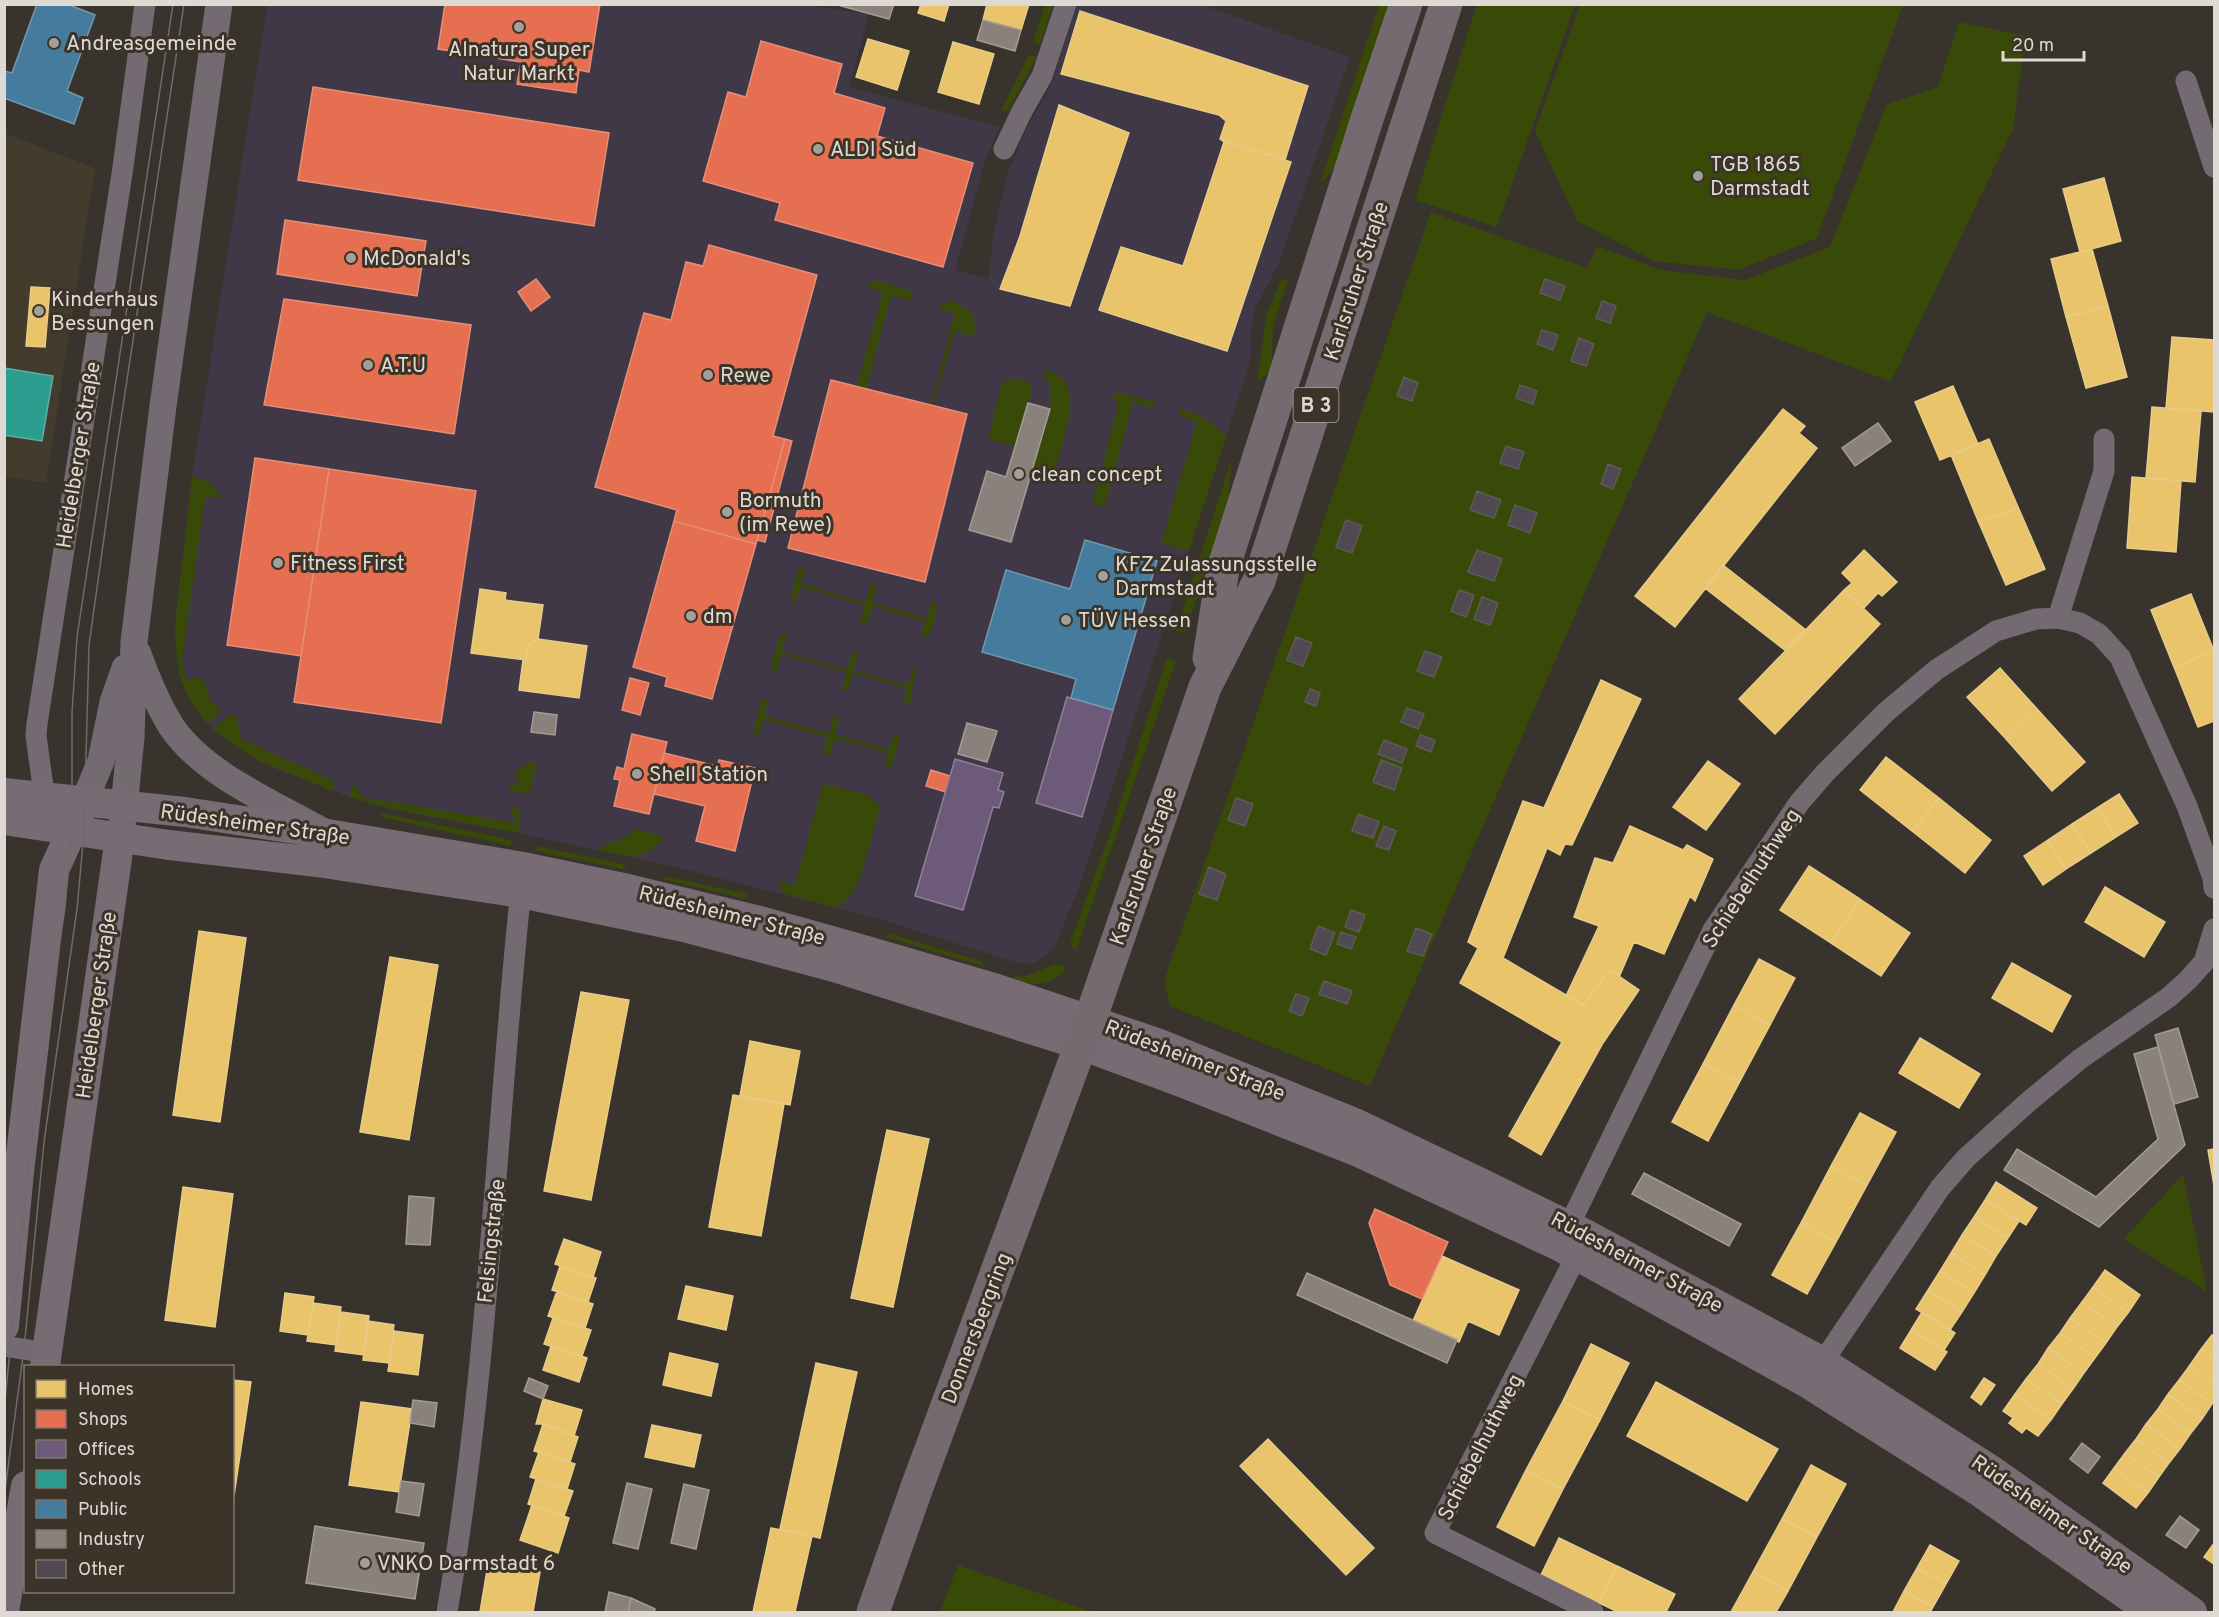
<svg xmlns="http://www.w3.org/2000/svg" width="2219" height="1617" viewBox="0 0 2219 1617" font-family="Overpass,sans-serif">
	<rect width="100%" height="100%" fill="#38332d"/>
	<path fill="#403846" d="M797 4 869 14 849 87 1000 127 986 158 955 270 988 279 994 231 1008 172 1029 124 1050 88 1077 5H1202L1350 57 1280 261 1255 309 1251 330V358L1247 372 1082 880 1055 946 1045 956 1036 962 1026 964 1012 961 876 918 676 867 518 833 392 809 350 797 276 769 257 760 225 739 212 729 201 716 189 699 179 675 175 625 192 477 267 5Z"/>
	<path fill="#433b2b" d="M4 133 95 168 46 483 5 477Z"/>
	<path fill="#394908" d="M1477 4 1575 5 1497 227 1415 200Z
		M1045 5H1053L1040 45 1033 43Z
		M1379 5H1389L1337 162 1328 177 1320 183Z
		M1580 5H1903L1817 238 1739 270 1654 261 1577 221 1535 131Z
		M1959 22 2025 36 2013 129 1891 382 1707 312 1370 1086 1170 1006 1164 980 1431 212 1587 268 1597 246 1661 270 1745 280 1830 247 1887 104 1938 87Z
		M1029 55 1037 57 1008 111 1001 110Z
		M1288 279 1273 326 1271 370 1257 382 1266 316 1281 280Z
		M875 280 911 291 912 300 891 296 866 389 857 386 883 292 866 287Z
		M953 301 972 312 975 326 974 336 955 331 933 406 931 405 955 313 939 308 941 304Z
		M1042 370C1092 375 1062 442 1054 472L1033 466C1042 437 1062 397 1042 370Z
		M1018 378 1029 383 1032 388 1015 447 988 439 1001 387 1004 382Z
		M1116 392 1155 402 1154 408 1133 402 1105 507 1092 505 1119 402 1111 399Z
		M1180 409C1200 414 1213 423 1226 437L1189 551 1161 543 1197 422 1179 415Z
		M1232 458 1228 501 1185 633 1176 631Z
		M192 477 209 482 222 498 205 497 182 661 186 680 202 677 210 700 222 711 208 724C179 691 176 667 175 625Z
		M805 567 801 584 866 602 871 584 877 585 872 603 927 618 932 599 937 609 930 635 921 638 925 621 872 606 867 624 860 622 865 605 800 587 795 605 791 601V597L799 568Z
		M787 633 782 652 847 669 852 651 858 653 853 670 908 685 914 667 917 669 910 702 903 705 907 688 853 673 848 690 842 689 846 672 781 654 776 672 772 669V664L780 635Z
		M1167 658 1176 661 1076 951 1070 945 1071 940 1109 836Z
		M763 699H768L764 716 829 734 834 716 839 718 835 735 889 750 895 732 899 735V740L891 767 884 770 888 753 835 739 830 756 823 754 827 737 763 719 758 736 754 734V729L761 700Z
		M231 715H237L240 738 334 781 333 791 257 760 212 729Z
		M533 760 536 763 530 794 506 790 519 780 514 773Z
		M353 784 356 785 362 797 516 823 509 807 521 809 518 833 392 809 350 797Z
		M823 784 868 795 880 808C873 830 862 884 847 900 843 904 840 905 835 907L786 894 781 890 778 882 795 885Z
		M382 813 511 840V846L381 817Z
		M636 829 664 837C646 864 625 855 598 850L615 840 620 841Z
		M535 846 627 865 623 869 536 851Z
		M663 876 747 894 746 899 662 879Z
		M887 933 984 962 982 966 886 937Z
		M1056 964 1067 967C1053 988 1034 986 1012 980L1014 977 1025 976Z
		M2183 1174 2207 1292 2124 1239Z
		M958 1565 1093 1612H940Z"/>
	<path fill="#e9c46a" stroke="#e6cb8a" stroke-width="1.5" d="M921 4H949L944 21 918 13Z
		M987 4H1029L1021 30 983 20Z
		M1080 11 1308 86 1285 160 1220 139 1226 121 1219 115 1061 74Z
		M868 39 909 51 897 90 856 77Z
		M953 42 994 54 979 104 938 92Z
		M1059 105 1129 133 1070 306 1000 289 1020 236Z
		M1220 139 1291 162 1227 351 1099 310 1121 247 1183 266 1224 142Z
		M2104 178 2121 241 2080 252 2063 189Z
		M2092 249 2108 306 2066 317 2051 259Z
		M31 287 50 288 45 347 26 346Z
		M2108 306 2127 377 2086 388 2066 317Z
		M2172 337 2214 340V412L2166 408Z
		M1953 386 1978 444 1940 460 1915 402Z
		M2152 407 2201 411 2195 482 2146 478Z
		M1783 409 1805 426 1799 433 1817 448 1675 627 1635 596Z
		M1989 439 2018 507 1979 523 1951 455Z
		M2132 477 2181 481 2176 552 2127 548Z
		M2018 507 2045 569 2006 585 1979 523Z
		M1864 550 1897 582 1882 596 1878 593 1863 609 1844 590 1852 583 1842 573Z
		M1723 565 1806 630 1786 651 1705 588Z
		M480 589 506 593 505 600 543 605 538 639 528 645 526 660 471 653Z
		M1844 590 1880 624 1775 734 1739 699Z
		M2191 594 2214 651 2174 667 2151 610Z
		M538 639 587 646 579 698 519 690 523 660H526L528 645Z
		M2214 651V721L2198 727 2174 667Z
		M2000 668 2038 710 2006 739 1967 697Z
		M1601 680 1641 699 1572 845 1565 844 1560 855 1547 848 1503 958 1583 1005 1610 970 1639 990 1603 1043 1541 1155 1509 1136 1562 1042 1460 983 1478 948 1468 942 1523 801 1544 808Z
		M2038 710 2085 762 2052 791 2006 739Z
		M1886 757 1939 798 1912 831 1860 790Z
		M1708 761 1740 784 1706 830 1673 807Z
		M2119 794 2138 823 2116 837 2097 808Z
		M1939 798 1991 840 1965 873 1912 831Z
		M2097 808 2116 837 2091 853 2072 824Z
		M2072 824 2091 853 2066 869 2048 840Z
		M1630 826 1683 850 1687 845 1713 859 1695 901 1690 896 1664 954 1634 942 1620 975 1610 970 1583 1005 1566 996 1599 926 1574 917 1595 858 1613 863Z
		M2048 840 2066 869 2043 885 2024 856Z
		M1809 866 1860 899 1831 943 1780 910Z
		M2105 887 2165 922 2144 957 2085 922Z
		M1860 899 1910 933 1881 976 1831 943Z
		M199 931 246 938 220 1122 173 1115Z
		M390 957 438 965 409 1140 360 1132Z
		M1759 959 1795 978 1770 1025 1734 1005Z
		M2012 963 2071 996 2052 1032 1992 998Z
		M581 992 629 1000 591 1200 544 1191Z
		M1734 1005 1770 1025 1739 1083 1703 1064Z
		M1920 1038 1980 1074 1959 1108 1899 1073Z
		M750 1041 800 1051 790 1105 740 1096Z
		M1703 1064 1739 1083 1708 1141 1672 1122Z
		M733 1095 784 1104 761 1236 709 1227Z
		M1860 1113 1896 1132 1867 1185 1831 1166Z
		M887 1130 929 1139 893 1307 851 1298Z
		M2214 1149V1186L2208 1150Z
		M1831 1166 1867 1185 1836 1242 1801 1223Z
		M1996 1182 2037 1208 2026 1225 1985 1200Z
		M183 1187 233 1194 215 1327 165 1320Z
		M1985 1200 2019 1221 2008 1238 1974 1217Z
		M1974 1217 2008 1238 1996 1256 1962 1235Z
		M1801 1223 1836 1242 1807 1294 1772 1275Z
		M1962 1235 1996 1256 1985 1275 1951 1253Z
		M564 1239 601 1252 593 1277 555 1264Z
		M1951 1253 1985 1275 1974 1293 1940 1271Z
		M1442 1256 1519 1290 1499 1335 1468 1321 1459 1342 1413 1321Z
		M560 1266 596 1278 588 1302 552 1290Z
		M2105 1270 2140 1295 2128 1313 2093 1287Z
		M1940 1271 1974 1293 1962 1312 1928 1290Z
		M686 1286 733 1296 726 1330 678 1319Z
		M2093 1287 2128 1313 2117 1327 2082 1302Z
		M1928 1290 1962 1312 1950 1330 1916 1309Z
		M557 1291 593 1304 585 1328 548 1316Z
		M285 1293 314 1297 308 1335 280 1331Z
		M2082 1302 2117 1327 2106 1343 2070 1318Z
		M313 1303 341 1307 336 1345 307 1341Z
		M341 1312 369 1316 364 1355 335 1351Z
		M1922 1312 1955 1333 1944 1350 1911 1330Z
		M553 1318 591 1330 582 1356 544 1344Z
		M2070 1318 2106 1343 2095 1358 2060 1333Z
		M368 1321 394 1325 389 1363 363 1360Z
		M1911 1330 1947 1352 1935 1370 1900 1348Z
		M394 1331 423 1335 418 1375 388 1371Z
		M2060 1333 2095 1358 2084 1373 2048 1348Z
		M2212 1335 2214 1336V1359L2201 1349Z
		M1591 1344 1629 1363 1600 1420 1563 1401Z
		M551 1346 587 1358 579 1382 543 1370Z
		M2048 1348 2084 1373 2073 1389 2038 1364Z
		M2201 1349 2214 1359V1383L2190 1365Z
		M670 1353 718 1364 711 1396 663 1385Z
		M816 1363 857 1372 820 1538 780 1529Z
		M2038 1364 2073 1389 2062 1404 2026 1379Z
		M2190 1365 2214 1383V1402L2212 1404 2179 1380Z
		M1984 1378 1995 1385 1981 1405 1971 1397Z
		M2026 1379 2062 1404 2051 1420 2015 1394Z
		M232 1380 251 1382 232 1509Z
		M2179 1380 2212 1404 2202 1419 2168 1394Z
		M1656 1382 1778 1449 1747 1501 1627 1436Z
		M2015 1394 2051 1420 2038 1436 2026 1428 2022 1433 2009 1423 2013 1418 2003 1411Z
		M2168 1394 2202 1419 2191 1433 2158 1409Z
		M543 1399 582 1410 574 1436 543 1424H536Z
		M1563 1401 1600 1420 1563 1489 1526 1470Z
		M361 1402 412 1409 399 1492 349 1485Z
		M2158 1409 2191 1433 2180 1449 2146 1424Z
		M543 1424 578 1437 570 1462 534 1451Z
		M2146 1424 2180 1449 2169 1463 2136 1439Z
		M652 1425 701 1435 694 1467 645 1457Z
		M1268 1439 1374 1548 1346 1575 1240 1466Z
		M2136 1439 2169 1463 2159 1477 2125 1453Z
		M539 1452 575 1464 567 1489 530 1477Z
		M2125 1453 2159 1477 2148 1493 2114 1468Z
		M1811 1465 1846 1484 1817 1537 1782 1519Z
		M2114 1468 2148 1493 2136 1508 2103 1483Z
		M1526 1470 1563 1489 1534 1546 1497 1527Z
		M536 1479 573 1491 564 1516 528 1504Z
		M532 1505 569 1518 558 1553 520 1540Z
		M1782 1519 1817 1537 1788 1591 1753 1572Z
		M771 1528 812 1536 795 1612H753Z
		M1559 1538 1617 1566 1599 1603 1541 1575Z
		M2214 1543V1564L2204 1557Z
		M1930 1545 1959 1561 1946 1584 1917 1568Z
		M488 1564 540 1572 533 1612H480Z
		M1617 1566 1675 1594 1666 1612H1618L1599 1603Z
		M1917 1568 1946 1584 1933 1607 1904 1591Z
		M1753 1572 1788 1591 1776 1612H1731Z
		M1904 1591 1933 1607 1930 1612H1893Z"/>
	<path fill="#e76f51" stroke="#e48f78" stroke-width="1.5" d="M445 4H600L589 72 579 70 576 93 517 84 521 62 438 49Z
		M761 41 842 64 834 93 885 108 877 136 973 163 943 267 775 220 780 203 703 181 728 92 746 97Z
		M313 87 609 133 594 226 298 180Z
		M285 220 426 241 417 296 277 274Z
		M709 245 817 275 773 436 785 439 756 544 674 521 677 510 595 487 644 313 671 320 686 262 703 266Z
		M536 279 550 297 531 311 518 292Z
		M284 299 471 325 454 434 264 405Z
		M831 380 967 414 925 582 788 548Z
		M785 439 792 441 765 542 757 540Z
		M255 458 329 469 301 656 227 645Z
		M329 469 476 491 441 723 294 702Z
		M674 521 756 544 712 699 665 686 667 677 633 667Z
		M630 678 649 683 640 715 622 710Z
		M632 734 667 742 649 814 614 806 620 780 614 779 617 767 624 769Z
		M664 753 717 766 719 760 755 768 735 851 696 841 705 806 654 794Z
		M931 770 950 776 946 792 926 786Z
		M1375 1209 1448 1242 1422 1299 1390 1285 1369 1223Z"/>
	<path fill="#6d597a" stroke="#8f8095" stroke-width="1.5" d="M1067 697 1113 710 1082 817 1036 803Z
		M955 759 1003 773 998 790 1004 792 999 808 993 807 963 910 915 896Z"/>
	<path fill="#2a9d8f" stroke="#60afa3" stroke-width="1.5" d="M4 368 53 376 42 441 4 435Z"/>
	<path fill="#457b9d" stroke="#7398ad" stroke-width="1.5" d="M37 4H67L95 15 67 91 83 98 74 124 4 98V71L12 73Z
		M1085 540 1157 561 1113 710 1071 698 1076 679 982 652 1006 570 1070 589Z"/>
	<path fill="#8a817c" stroke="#a39c96" stroke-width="1.5" d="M834 4H894L889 19Z
		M983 20 1021 30 1015 51 977 40Z
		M1028 403 1050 409 1011 542 969 530 987 471 1006 477Z
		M1878 423 1891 441 1855 466 1842 448Z
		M534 712 557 715 555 735 531 732Z
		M967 723 997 731 987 762 958 754Z
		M2178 1028 2198 1097 2174 1104 2155 1035Z
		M2158 1047 2185 1145 2099 1227 2004 1170 2017 1149 2096 1197 2158 1139 2134 1054Z
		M1644 1173 1741 1224 1729 1246 1632 1194Z
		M409 1196 434 1198 430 1245 406 1244Z
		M1307 1273 1457 1340 1447 1363 1297 1295Z
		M529 1378 548 1386 543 1399 524 1391Z
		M413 1400 437 1403 434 1427 410 1423Z
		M2082 1443 2100 1457 2088 1473 2070 1459Z
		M401 1481 424 1484 419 1516 396 1512Z
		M627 1483 652 1489 638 1549 613 1543Z
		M684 1484 709 1490 696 1549 671 1543Z
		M2180 1516 2199 1530 2186 1548 2166 1535Z
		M315 1526 424 1543 415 1599 306 1583Z
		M609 1592 631 1598 628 1612H605Z
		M631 1598 655 1609 654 1612H628Z"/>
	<path fill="#504951" stroke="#5d5a59" stroke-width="1.5" d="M1545 279 1565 286 1560 300 1540 293Z
		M1602 301 1616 306 1610 323 1596 318Z
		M1542 330 1558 335 1553 350 1537 344Z
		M1579 338 1594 344 1586 366 1571 361Z
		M1404 377 1418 383 1412 401 1397 396Z
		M1520 385 1537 391 1533 404 1516 398Z
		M1506 446 1524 452 1518 469 1500 463Z
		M1608 464 1621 469 1613 489 1601 484Z
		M1477 491 1501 500 1494 518 1470 510Z
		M1515 505 1537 513 1530 533 1508 525Z
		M1346 520 1362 526 1352 553 1336 547Z
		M1477 550 1502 559 1494 581 1468 572Z
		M1459 590 1474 595 1466 617 1451 611Z
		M1482 597 1498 603 1490 625 1474 619Z
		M1296 637 1312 643 1303 666 1287 660Z
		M1425 651 1442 657 1434 677 1417 671Z
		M1310 689 1320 693 1316 706 1305 702Z
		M1407 708 1424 714 1418 729 1401 722Z
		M1420 735 1435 740 1431 752 1416 746Z
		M1384 740 1407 749 1402 763 1378 754Z
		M1381 760 1402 768 1394 790 1373 782Z
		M1236 798 1253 804 1245 826 1228 820Z
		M1358 814 1379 822 1373 838 1352 831Z
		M1384 826 1396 831 1389 850 1376 846Z
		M1209 867 1226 874 1217 900 1199 894Z
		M1351 910 1365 915 1359 932 1345 927Z
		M1318 926 1335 933 1326 955 1310 949Z
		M1416 928 1432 934 1423 956 1407 951Z
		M1341 932 1356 937 1351 949 1337 944Z
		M1324 981 1352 991 1347 1004 1319 994Z
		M1296 994 1309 998 1302 1016 1289 1011Z"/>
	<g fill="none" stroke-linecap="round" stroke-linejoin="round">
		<path stroke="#746a72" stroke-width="21" d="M2186 81 2214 167
			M1004 149 1022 111 1042 76 1066 4
			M2058 618 2104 471V439
			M46 808 36 736 37 724 123 167 145 4
			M1563 1238 1713 930 1799 803 1825 773 1886 712 1936 670 1996 631 2036 619 2058 618 2080 623 2099 634 2120 657 2187 806 2213 878 2214 888
			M1582 1245 1435 1533 1593 1612
			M4 1346 47 1353
			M1816 1372 1940 1188 1966 1158 2027 1103 2080 1059 2169 997 2188 980 2204 962 2214 929
			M447 1612C489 1370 496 1123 522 879"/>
		<path stroke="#746a72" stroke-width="27" d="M138 654C147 679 157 703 171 726 203 774 273 803 322 831
			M84 802 101 761 113 702 125 668
			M122 827 131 738 134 642 163 406 219 4"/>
		<path stroke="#786b74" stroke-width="30" d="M4 793 185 812 328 834 523 867 628 889 756 920 853 947 997 989 1157 1043 1357 1124 1485 1185 1587 1235 1823 1362 1991 1470 2192 1612
			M4 820 169 845 317 862 521 893 684 927 834 967 1081 1045 1181 1082 1356 1151 1559 1246 1594 1265 1809 1384 1977 1490 2151 1612
			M4 1326 19 1172 54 870 80 813
			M45 1366 120 837
			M4 1611 26 1486"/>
		<path stroke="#766a71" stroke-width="33" d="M1209 658 1223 569 1367 119 1406 4
			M873 1612 917 1487 1090 1020 1205 687 1259 581 1446 4"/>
		<path stroke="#726a6d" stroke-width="1.5" d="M4 1410 31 1142 65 907 72 830V713L77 637 173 4
			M4 1497 24 1349 44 1142 77 909 84 832 89 645 115 459 184 4"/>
	</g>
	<g fill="#a4a099" stroke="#3c3429" stroke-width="2">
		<circle cx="519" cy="27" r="6"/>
		<circle cx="54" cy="43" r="6"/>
		<circle cx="818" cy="149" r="6"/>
		<circle cx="1698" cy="176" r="6"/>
		<circle cx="351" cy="258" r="6"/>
		<circle cx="39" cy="311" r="6"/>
		<circle cx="368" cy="365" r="6"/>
		<circle cx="708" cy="375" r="6"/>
		<circle cx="1019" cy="474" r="6"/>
		<circle cx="727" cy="512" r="6"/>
		<circle cx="278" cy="563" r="6"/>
		<circle cx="1103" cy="576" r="6"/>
		<circle cx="691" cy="616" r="6"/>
		<circle cx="1066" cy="620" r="6"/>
		<circle cx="637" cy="774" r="6"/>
		<circle cx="365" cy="1563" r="6"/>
	</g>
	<g text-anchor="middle" stroke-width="6" stroke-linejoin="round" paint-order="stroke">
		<rect fill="#3c3429" stroke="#ada8a0" stroke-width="1.5" x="1293.5" y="388" width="45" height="34" rx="4.5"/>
		<g font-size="20" font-weight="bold" fill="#dedad3">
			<text x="1316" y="412">B 3</text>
		</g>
		<g font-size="21" fill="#dedad3" stroke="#3c3429" text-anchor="start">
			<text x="66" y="50">Andreasgemeinde</text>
			<text x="519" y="56" text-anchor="middle">Alnatura Super<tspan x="519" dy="24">Natur Markt</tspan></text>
			<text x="830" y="156">ALDI Süd</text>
			<text x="1710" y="171">TGB 1865<tspan x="1710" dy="24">Darmstadt</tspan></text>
			<text x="363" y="265">McDonald's</text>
			<text x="51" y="306">Kinderhaus<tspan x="51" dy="24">Bessungen</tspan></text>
			<text x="380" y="372">A.T.U</text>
			<text x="720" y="382">Rewe</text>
			<text x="1031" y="481">clean concept</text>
			<text x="739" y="507">Bormuth<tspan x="739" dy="24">(im Rewe)</tspan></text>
			<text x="290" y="570">Fitness First</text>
			<text x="1115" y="571">KFZ Zulassungsstelle<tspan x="1115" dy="24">Darmstadt</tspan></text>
			<text x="703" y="623">dm</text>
			<text x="1078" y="627">TÜV Hessen</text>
			<text x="649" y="781">Shell Station</text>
			<text x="377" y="1570">VNKO Darmstadt 6</text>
		</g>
		<g font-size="21" fill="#dedad3" stroke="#3c3429">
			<text transform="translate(1356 281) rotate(-72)" y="7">Karlsruher Straße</text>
			<text transform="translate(78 455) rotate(-81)" y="7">Heidelberger Straße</text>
			<text transform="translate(255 824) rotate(8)" y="7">Rüdesheimer Straße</text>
			<text transform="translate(1143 866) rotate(-71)" y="7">Karlsruher Straße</text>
			<text transform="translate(1751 878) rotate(-57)" y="7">Schiebelhuthweg</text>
			<text transform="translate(732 915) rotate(14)" y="7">Rüdesheimer Straße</text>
			<text transform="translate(96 1005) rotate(-82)" y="7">Heidelberger Straße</text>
			<text transform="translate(1195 1060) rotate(21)" y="7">Rüdesheimer Straße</text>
			<text transform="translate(491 1241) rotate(-84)" y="7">Felsingstraße</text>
			<text transform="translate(1637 1262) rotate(28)" y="7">Rüdesheimer Straße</text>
			<text transform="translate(976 1328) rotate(-69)" y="7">Donnersbergring</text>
			<text transform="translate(1480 1447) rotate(-63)" y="7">Schiebelhuthweg</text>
			<text transform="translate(2052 1514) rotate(35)" y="7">Rüdesheimer Straße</text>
		</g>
	</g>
	<rect width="2219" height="1617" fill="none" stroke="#dedad3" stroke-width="12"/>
	<rect x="24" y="1365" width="210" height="228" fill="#3c3429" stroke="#7d766d" stroke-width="1.5"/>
	<rect x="36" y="1380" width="30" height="18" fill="#e9c46a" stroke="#7d766d" stroke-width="1.5"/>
	<text x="78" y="1395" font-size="18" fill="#dedad3">Homes</text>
	<rect x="36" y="1410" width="30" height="18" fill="#e76f51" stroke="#7d766d" stroke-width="1.5"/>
	<text x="78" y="1425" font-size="18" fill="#dedad3">Shops</text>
	<rect x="36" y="1440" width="30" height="18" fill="#6d597a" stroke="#7d766d" stroke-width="1.5"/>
	<text x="78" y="1455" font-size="18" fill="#dedad3">Offices</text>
	<rect x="36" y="1470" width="30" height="18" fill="#2a9d8f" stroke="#7d766d" stroke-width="1.5"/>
	<text x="78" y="1485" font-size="18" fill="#dedad3">Schools</text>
	<rect x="36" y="1500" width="30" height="18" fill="#457b9d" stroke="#7d766d" stroke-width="1.5"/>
	<text x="78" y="1515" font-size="18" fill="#dedad3">Public</text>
	<rect x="36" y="1530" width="30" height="18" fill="#8a817c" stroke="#7d766d" stroke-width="1.5"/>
	<text x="78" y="1545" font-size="18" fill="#dedad3">Industry</text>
	<rect x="36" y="1560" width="30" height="18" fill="#504951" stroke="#7d766d" stroke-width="1.5"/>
	<text x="78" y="1575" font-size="18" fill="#dedad3">Other</text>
	<path d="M2003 51v9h81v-9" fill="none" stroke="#dedad3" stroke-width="3"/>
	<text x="2012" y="51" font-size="18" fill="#dedad3" stroke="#3c3429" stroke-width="4.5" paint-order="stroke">20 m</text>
</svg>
